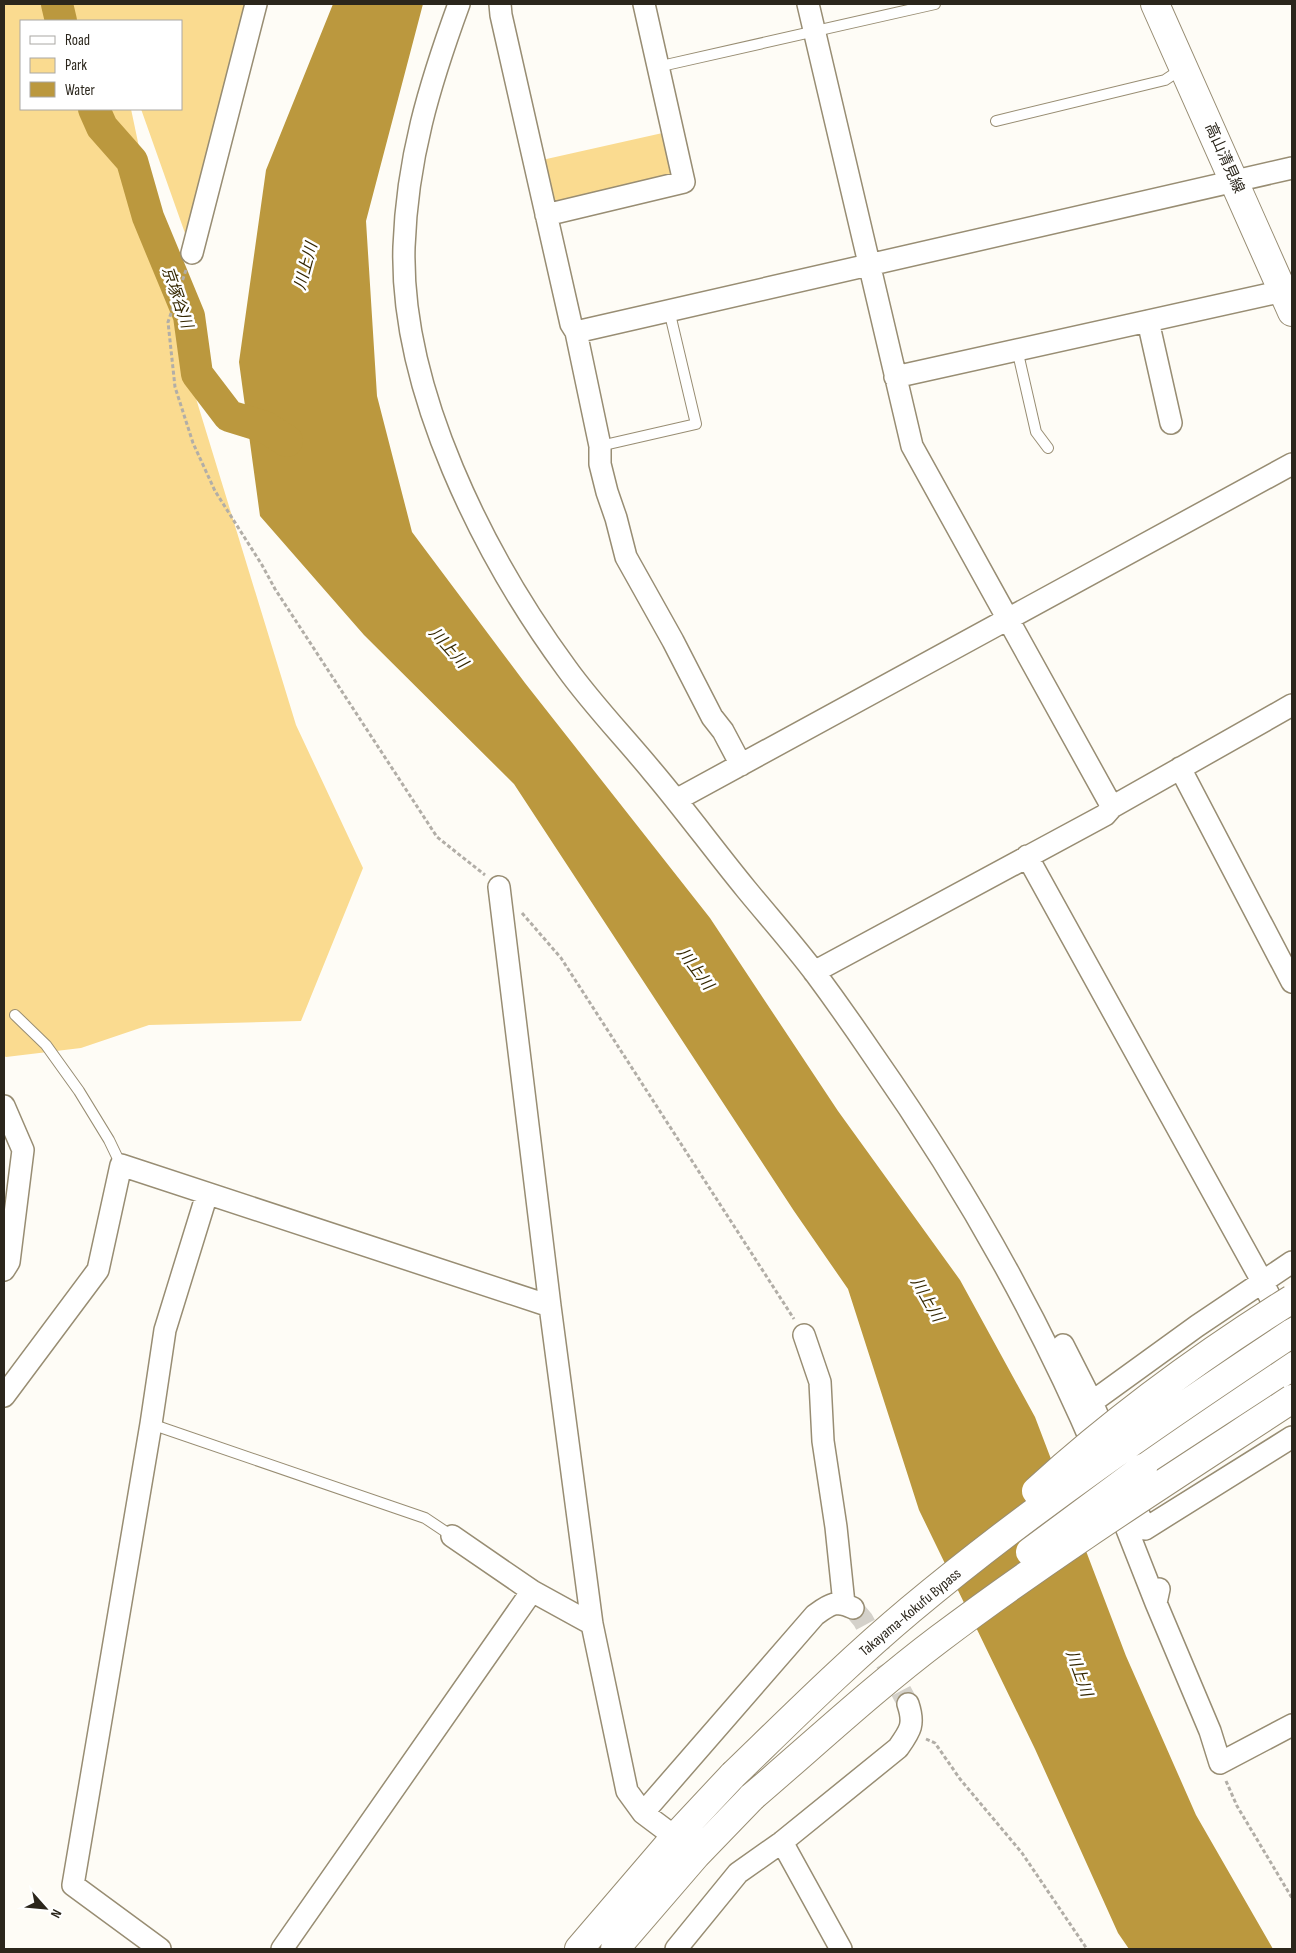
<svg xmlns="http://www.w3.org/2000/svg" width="1296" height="1953" viewBox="0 0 1296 1953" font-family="'Sofia Sans Condensed','Noto Sans JP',sans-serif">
	<rect width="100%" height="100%" fill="#fefcf6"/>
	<path fill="#fadb90" d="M4 4H256L192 253 141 109H181V21H21V109H131L183 356 296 725 363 868 301 1021 149 1025 81 1048 6 1057 4 1056Z
		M667 132 674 169 668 181 561 205 552 201 542 160Z"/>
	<path fill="#bb983e" d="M333 4H423L366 221 377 396 412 532 525 683 710 918 838 1111 960 1280 1035 1417 1126 1656 1196 1815 1273 1949H1129L1118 1933 1035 1749 919 1510 848 1289 794 1211 514 784 364 635 260 516 239 362 266 170Z"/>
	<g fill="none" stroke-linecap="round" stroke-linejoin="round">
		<path stroke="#bb983e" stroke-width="32" d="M57 4 61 21
			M94 109 102 127 132 161 148 217 189 316 197 374 229 416 265 427 287 441"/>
		<path stroke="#d4d1ca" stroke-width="21" stroke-dasharray="21 11" stroke-linecap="butt" d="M853 1608 863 1620 908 1704"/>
		<defs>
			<path id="lane" d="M657 67 935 4
				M996 121 1165 80 1183 68
				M1017 349 1036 432 1048 448
				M600 446 696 424 669 310
				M15 1015 46 1045 79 1091 109 1140 121 1165
				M151 1424 425 1518 452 1536"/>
			<path id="street" d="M459 4C429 86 407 159 404 247 400 390 484 556 567 669 593 705 624 737 652 771 685 810 714 850 746 889 769 917 793 944 815 973 835 1000 854 1027 873 1055 961 1181 1037 1313 1097 1455
				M500 4 501 15 571 324 576 332 600 446V464L607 492 616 518 626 557 673 641 712 717 723 731 741 765
				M808 4 912 446 1112 807
				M546 215 684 182 644 4
				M192 253 256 4
				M1148 321 1171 423
				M576 332 1292 168
				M895 377 1283 291
				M1180 768 1292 982
				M676 800 1292 464
				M1027 856 1262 1281 1283 1323
				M499 887 550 1306 592 1624 627 1791 643 1813 675 1837
				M814 972 1105 815 1112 807 1292 705
				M4 1106 23 1150 9 1262 4 1270
				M1292 1262 1197 1326 1092 1402 1145 1529 1292 1437
				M804 1335 820 1382 823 1441 836 1527 844 1604
				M1063 1345 1092 1402
				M4 1396 98 1270 121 1165 550 1306
				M1115 1499 1156 1603
				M452 1536 532 1591 592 1624
				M1159 1589 1156 1603 1210 1731 1220 1763 1292 1725
				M643 1813 815 1615C829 1605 836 1599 853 1608
				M782 1842 841 1949
				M160 1949 73 1885 151 1424 165 1330 207 1194
				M282 1949 532 1591
				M676 1949 738 1873 782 1842 898 1748C910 1731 915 1725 908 1704"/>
			<path id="primary" d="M1155 4 1292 312"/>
			<path id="highway" d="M1143 1468 1235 1404 1292 1366
				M579 1949 675 1837 733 1775
				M615 1949 696 1855 752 1797"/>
		</defs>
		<use href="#lane" stroke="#988d73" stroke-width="12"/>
		<use href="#street" stroke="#988d73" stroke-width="24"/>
		<use href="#primary" stroke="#988d73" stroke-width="30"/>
		<use href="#highway" stroke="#988d73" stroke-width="30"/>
		<path stroke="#b2aea7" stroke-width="3" stroke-dasharray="4 2.5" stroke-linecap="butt" d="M186 270 168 322 175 387 193 443 215 491 262 565 275 589 437 837 485 875
			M522 913 561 958 794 1319
			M926 1739 935 1743 960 1779 1022 1853 1087 1949
			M1226 1781 1237 1806 1292 1898"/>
		<use href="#lane" stroke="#fff" stroke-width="10"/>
		<use href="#street" stroke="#fff" stroke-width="21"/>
		<use href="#primary" stroke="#fff" stroke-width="28"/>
		<use href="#highway" stroke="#fff" stroke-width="28"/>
		<defs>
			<path id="highway-bridge" d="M1036 1491C1113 1421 1204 1354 1292 1299
				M1030 1552 1143 1468
				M733 1775C791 1719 848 1662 910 1610 1031 1509 1161 1420 1292 1333
				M752 1797C814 1744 874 1688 939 1639 1053 1553 1173 1477 1292 1399"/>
		</defs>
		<use href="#highway-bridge" stroke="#988d73" stroke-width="30" stroke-linecap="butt"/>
		<use href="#highway-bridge" stroke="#fff" stroke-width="28"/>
	</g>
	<g text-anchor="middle" stroke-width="5" stroke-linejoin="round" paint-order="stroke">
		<g font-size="15" fill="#2b261c" stroke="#fff">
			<text transform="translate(1225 158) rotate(66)" y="5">高山清見線</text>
			<text transform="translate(910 1612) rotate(-40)" y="5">Takayama-Kokufu Bypass</text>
		</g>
		<g font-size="16" font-style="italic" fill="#352700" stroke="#fff">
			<text transform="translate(305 266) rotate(-75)" y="6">川上川</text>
			<text transform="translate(178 297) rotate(71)" y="6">京塚谷川</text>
			<text transform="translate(449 647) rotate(48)" y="6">川上川</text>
			<text transform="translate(696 968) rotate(53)" y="6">川上川</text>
			<text transform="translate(928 1299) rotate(60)" y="6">川上川</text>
			<text transform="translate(1080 1673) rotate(70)" y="6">川上川</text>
		</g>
	</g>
	<rect width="1296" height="1953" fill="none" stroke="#2b261c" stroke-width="10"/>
	<rect x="20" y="20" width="162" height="90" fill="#ffffff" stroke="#aaa8a4"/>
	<rect x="30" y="36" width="25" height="8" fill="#ffffff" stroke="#aaa8a4"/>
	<text x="65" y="45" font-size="15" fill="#2b261c">Road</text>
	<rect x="30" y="58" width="25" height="15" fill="#fadb90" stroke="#aaa8a4"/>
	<text x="65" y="70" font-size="15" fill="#2b261c">Park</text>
	<rect x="30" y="82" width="25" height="15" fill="#bb983e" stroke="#aaa8a4"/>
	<text x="65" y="95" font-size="15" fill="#2b261c">Water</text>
	<g transform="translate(45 1908) rotate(117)" stroke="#ffffff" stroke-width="4" paint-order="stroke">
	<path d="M0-4L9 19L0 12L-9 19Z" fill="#2b261c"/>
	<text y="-8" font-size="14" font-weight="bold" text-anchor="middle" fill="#2b261c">N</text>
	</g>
</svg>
